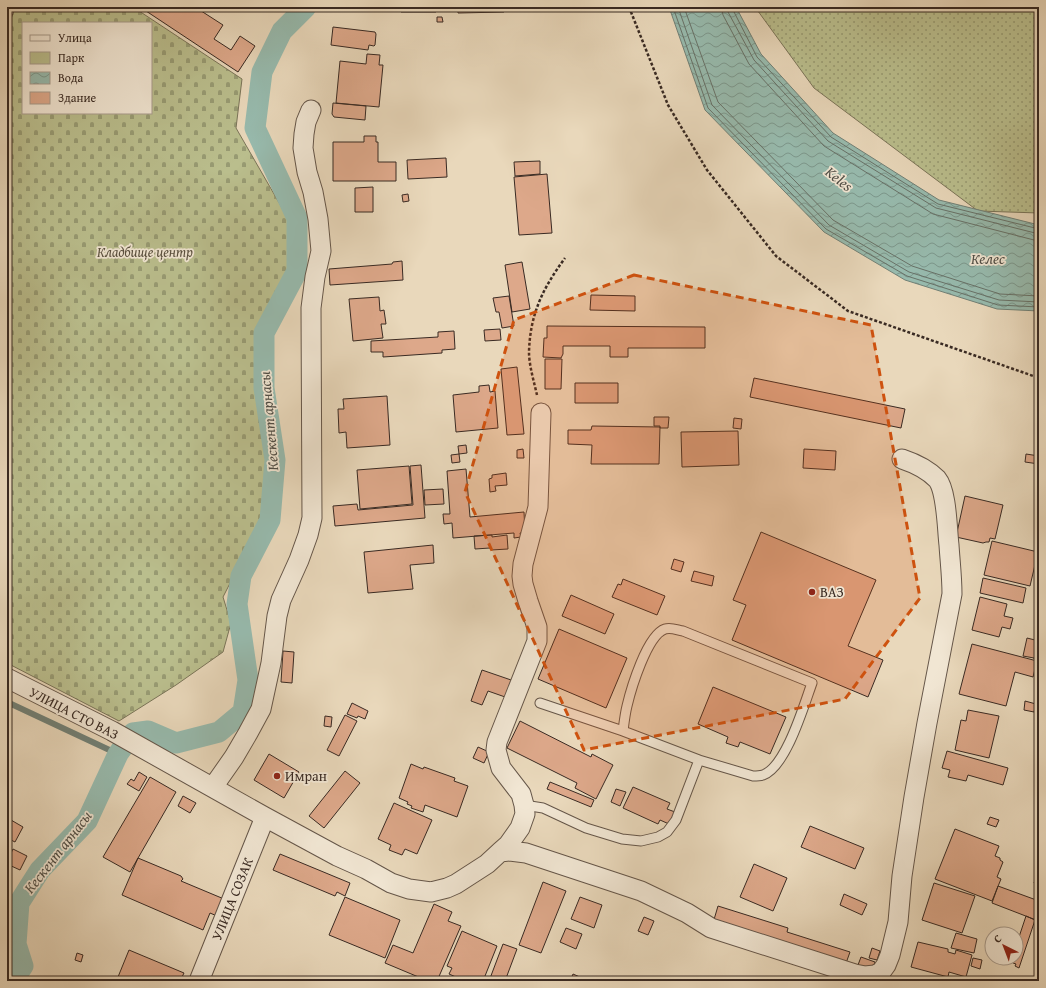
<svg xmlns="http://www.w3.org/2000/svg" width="1046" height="988" viewBox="0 0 1046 988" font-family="'Gentium Book Plus',serif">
	<defs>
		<pattern id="green-dots" width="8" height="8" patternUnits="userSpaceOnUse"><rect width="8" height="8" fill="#babe8d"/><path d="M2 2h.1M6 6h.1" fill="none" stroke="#989b73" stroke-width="1.8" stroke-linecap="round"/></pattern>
		<pattern id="cemetery-stones" width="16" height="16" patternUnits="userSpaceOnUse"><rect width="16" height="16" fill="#babe8d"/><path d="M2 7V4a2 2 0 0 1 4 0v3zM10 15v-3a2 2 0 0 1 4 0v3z" fill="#989b73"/></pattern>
		<pattern id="water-waves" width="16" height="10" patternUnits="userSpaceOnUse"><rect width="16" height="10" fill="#97baad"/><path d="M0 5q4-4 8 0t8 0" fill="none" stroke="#7c978c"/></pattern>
	</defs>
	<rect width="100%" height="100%" fill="#e9d8bb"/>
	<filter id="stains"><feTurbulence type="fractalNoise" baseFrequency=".005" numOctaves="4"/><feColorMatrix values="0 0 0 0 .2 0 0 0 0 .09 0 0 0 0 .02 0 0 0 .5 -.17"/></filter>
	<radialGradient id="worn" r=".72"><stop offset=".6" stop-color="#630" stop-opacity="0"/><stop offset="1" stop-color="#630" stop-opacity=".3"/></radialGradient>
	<path fill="url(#green-dots)" stroke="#7a7458" d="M755 7H1039V213L978 211 814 88Z"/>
	<path fill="url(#cemetery-stones)" stroke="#7a7458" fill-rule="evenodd" d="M7 7H133L242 79 236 128 289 220 291 272 257 338V371L266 439 269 496 247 550 223 597 231 623 223 652 176 685 119 721 7 663ZM23 23H151V113H23Z"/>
	<path fill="url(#water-waves)" stroke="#718076" d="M669 7H736L761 54 833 133 939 200 1039 225V311L997 309 905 280 824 232 705 110Z"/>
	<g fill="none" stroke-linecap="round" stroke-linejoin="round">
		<path stroke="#687268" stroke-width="1" d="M673 7 708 108 826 229 907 276 998 305 1039 307
			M678 7 712 105 829 225 909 272 999 300 1039 302
			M684 7 718 102 833 220 912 266 1000 294 1039 296
			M721 7 723 15 749 64 824 146 933 214 1034 240H1039
			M727 7 728 12 754 60 828 141 936 208 1039 234
			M732 7 733 10 757 57 831 137 938 204 1039 229"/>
		<path stroke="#718076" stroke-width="6" d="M7 702 118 754"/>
		<path stroke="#97baad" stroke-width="21" d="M13 981 23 966 16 944 19 903 40 870 87 821 118 754 133 733 148 731 176 743 219 732 243 712 248 680 237 604 241 576 270 520 275 460 264 388V333L297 271V218L255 128 262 72 282 31 306 7"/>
	</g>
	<path fill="#dda88a" stroke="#392a23" d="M140 7H195L223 25 214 39 231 50 240 36 255 46 238 72Z
		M401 7H436V12H401Z
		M458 7H504V12L458 13Z
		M437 17H442L443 22H437Z
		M333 27 375 32 376 34 375 45 374 46 369 45 368 50 331 45Z
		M367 54 380 55 379 65H383L379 107 336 103 340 61 366 64Z
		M333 103 366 106 365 120 334 117 332 114Z
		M364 136H376V142H378V162H396V181H333V142H364Z
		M446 158 447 177 408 179 407 160Z
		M540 161V174L515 176 514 162Z
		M547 174 552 233 519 235 514 177Z
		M373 187V212H355V188Z
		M408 194 409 201 403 202 402 195Z
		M402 261 403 280 330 285 329 269 392 264 393 262Z
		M522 262 530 309 512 312 505 265Z
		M591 295 635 296V311L590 310Z
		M509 296 514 326 502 328 499 312H496L493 298Z
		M379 297 380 311 384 310 386 324H381L383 338 353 341 349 299Z
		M547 326 705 327V348H628V357H610V346H563V354L561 358 543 357 544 338H547Z
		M500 329 501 340 485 341 484 330Z
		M454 331 455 349 442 350V353L383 357V352H371V341L438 337V332Z
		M545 359H562L561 389H545Z
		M517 367 524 434 507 435 501 369Z
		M754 378 905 409 901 428 750 397Z
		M575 383H618V403H575Z
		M489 385 490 392 495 391 498 428 456 432 453 395 479 392V386Z
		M387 396 390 445 347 448 346 432 339 433 338 409H344L343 399Z
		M654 417H669L668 428H660V426H654Z
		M734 418 742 419 741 429 733 428Z
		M592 426 660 427 659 464H591L592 445 568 444V430H591Z
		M738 431 739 465 682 467 681 432Z
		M466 445 467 453 459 454 458 446Z
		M523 449 524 458H517V450Z
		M804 449 836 451 835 470 803 468Z
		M459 454 460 462 452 463 451 455Z
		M1026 454 1039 456V464L1025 462Z
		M421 465 425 518 335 526 333 506 357 504 358 510 413 505 410 466Z
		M409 466 412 504 360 509 357 470Z
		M466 469 470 517 524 512 525 532 520 533 521 537 514 538V533L453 538 452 523 444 524 443 514H450L447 471Z
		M506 473 507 485 495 486 496 491 490 492 489 479 492 478V475Z
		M443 489 444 504 425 505 424 490Z
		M965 496 1003 505 995 539 990 538 989 542H986L983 543 956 537Z
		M761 532 876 580 848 646 883 660 868 697 732 640 746 605 733 600Z
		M492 535V537L507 535 508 549 491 550 490 548 475 549 474 536Z
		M992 541 1038 552 1030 586 984 575Z
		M433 545 434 563 410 565 413 589 368 593 364 552Z
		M674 559 684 562 681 572 671 569Z
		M694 571 714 576 712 586 691 581Z
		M983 578 1026 588 1023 603 980 593Z
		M623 579 665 596 657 615 612 597 618 584 621 585Z
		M571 595 614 614 605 634 562 616Z
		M980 597 1007 604 1004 616 1013 618 1010 629 1002 627 999 637 972 630Z
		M559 629 627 658 606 708 538 679Z
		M1027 638 1039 641V661L1034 659V658L1023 656Z
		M972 644 1037 661 1033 677 1015 672 1006 706 959 694Z
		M283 651 294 652 292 683 281 682Z
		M482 670 514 681 508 698 488 691 482 705 471 701Z
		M713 687 786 717 770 754 740 742 738 747 726 743 728 737 698 724Z
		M1025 701 1036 704 1034 712 1024 710Z
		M352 703 368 711 365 719 358 716 357 718 347 714Z
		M968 710 999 716 989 758 955 750 961 720 966 721Z
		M345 715 357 721 339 756 327 750Z
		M325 716 332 717 331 727 324 726Z
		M520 721 591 757 592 754 613 765 596 799 575 788 577 783 507 748Z
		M478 747 489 752 484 763 473 758Z
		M947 751 1008 768 1003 785 968 775 966 781 948 777 950 770 942 768Z
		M269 754 299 772 284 798 254 780Z
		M411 764 423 769 424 767 455 778 454 781 468 786 457 817 425 805 423 812 411 808 412 806 407 804 408 802 399 798Z
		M345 771 360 783 324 828 309 816Z
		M139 772 147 777 139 791 127 784 131 779 134 781Z
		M150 777 176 792 130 872 103 857Z
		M550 782 594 800 591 807 547 789Z
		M633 787 670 803 667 809 675 812 669 824 660 820 658 824 623 808Z
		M616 789 626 792 620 806 611 802Z
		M183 796 196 803 190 813 178 806Z
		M394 803 432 820 417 854 405 849 402 855 389 850 391 845 378 839Z
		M990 817 999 820 996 827 987 824Z
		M11 820 23 827 15 842 7 838V827Z
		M810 826 864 848 855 869 801 847Z
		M955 829 999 846 995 856 1000 858V860L1003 862 997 877 1001 879 992 901 935 879Z
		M13 849 27 856 20 870 7 864V861Z
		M280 854 350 883 345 896 337 892 335 896 273 870Z
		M138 858 181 876 183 879 181 881 224 899 217 916 210 913 203 930 122 895Z
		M754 864 787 878 773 911 740 897Z
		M1039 869V884L1034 883Z
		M543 882 566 891 541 953 519 945Z
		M934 883 975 896 962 933 922 920Z
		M998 886 1039 901V912L1036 920 992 903Z
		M844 894 867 904 862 915 840 905Z
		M345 897 400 920 385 958 329 935Z
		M580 897 602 905 594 928 571 919Z
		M434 904 452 912 448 921 461 926 437 981H428L385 963 393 945 413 953Z
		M718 906 788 928 787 932 850 952 845 966 713 923Z
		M1026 916 1035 920 1019 968 1015 966 1016 964 1013 963 1015 959 1012 958H1016V946Z
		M644 917 654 921 648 935 638 931Z
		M566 928 582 934 576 949 560 942Z
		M462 931 497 946 483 981 476 979 475 981H465L449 974 452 968 447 966Z
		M956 933 977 939 974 953 951 948Z
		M918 942 948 949V952L955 954 956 950 972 955 966 977 949 972 948 977 911 967Z
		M503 944 517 949 505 981H489Z
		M872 948 880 951 877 960 869 958Z
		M129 950 184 973 180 981H127L118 977Z
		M77 953 83 955 81 962 75 960Z
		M861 957 875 962 872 970 858 965Z
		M973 958 982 960 980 969 971 966Z
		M573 974 589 981H570Z"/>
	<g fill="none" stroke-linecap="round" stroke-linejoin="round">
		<defs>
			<path id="service" d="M7 15 10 7
				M540 703 623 731 699 760 753 776C756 776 760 776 763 775 786 767 804 705 812 683L683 631C677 630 671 627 665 629 647 635 631 689 627 706 625 714 624 723 623 731
				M524 805 543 808 586 828 622 839 641 841 658 837 667 832 676 820 699 760"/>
			<path id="minor" d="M7 678 112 731 265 817 337 856 366 869 391 883 409 889 431 892 447 888 456 884 487 864 500 852 508 845 520 828 525 814 524 805 521 794 501 768 496 750 497 742 537 641V627L528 601 523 584 522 576 523 564 538 507 541 413
				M213 787 234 757 248 733 261 709 271 663 277 616 281 600 299 560 308 535 312 518 311 308 315 277 321 251 318 219 313 192 307 172 303 148 304 134 306 122 311 110
				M500 852 510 851 526 853 641 891 687 913 711 928 855 974 865 976 875 975 881 972 886 965 890 955 898 922 902 876 914 797 927 723 952 594C952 577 950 561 949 545 947 529 947 491 937 479 928 470 914 463 902 459
				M199 981 265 817"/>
		</defs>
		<use href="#service" stroke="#655649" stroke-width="11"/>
		<use href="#minor" stroke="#655649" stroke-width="21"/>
		<path stroke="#392a23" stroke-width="2.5" stroke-dasharray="3 2" stroke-linecap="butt" d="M629 7 668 105 707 170 776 256 848 311 1039 378
			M537 395C534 382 529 365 529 352 530 314 543 288 565 258"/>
		<use href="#service" stroke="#f1e6d3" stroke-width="9"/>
		<use href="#minor" stroke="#f1e6d3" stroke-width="19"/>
	</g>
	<path fill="#ce520f" fill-opacity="0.2" stroke="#ce520f" stroke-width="3" stroke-dasharray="8 5" stroke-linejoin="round" d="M634 275 871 325 920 598 845 699 584 750 465 492 514 320Z"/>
	<g fill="#8f2418" stroke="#f1e6d3" stroke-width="1.5">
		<circle cx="812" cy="592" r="4"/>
		<circle cx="277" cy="776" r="4"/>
	</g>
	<g text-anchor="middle" stroke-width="3.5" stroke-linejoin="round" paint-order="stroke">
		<g font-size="14" font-style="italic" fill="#594f3e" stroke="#f1e6d3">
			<text x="145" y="257">Кладбище центр</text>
		</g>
		<g font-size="14" fill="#392a23" stroke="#f1e6d3" text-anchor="start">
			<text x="820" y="597">ВАЗ</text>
			<text x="285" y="781">Имран</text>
		</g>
		<g font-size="14" fill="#392a23" stroke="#f1e6d3">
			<text transform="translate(74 713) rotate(27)" y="5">УЛИЦА СТО ВАЗ</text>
			<text transform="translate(232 899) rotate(-68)" y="5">УЛИЦА СОЗАК</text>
		</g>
		<g font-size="15" font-style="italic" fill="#504e46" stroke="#f1e6d3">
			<text transform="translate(839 179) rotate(38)" y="5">Keles</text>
			<text x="988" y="264">Келес</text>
			<text transform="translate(269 421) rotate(-95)" y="5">Кескент арнасы</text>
			<text transform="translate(58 852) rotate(-52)" y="5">Кескент арнасы</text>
		</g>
	</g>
	<rect width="1046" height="988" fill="none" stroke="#e9d8bb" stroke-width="24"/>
	<rect x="8" y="8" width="1030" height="972" fill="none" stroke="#392a23" stroke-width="2"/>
	<rect x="12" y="12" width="1022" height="964" fill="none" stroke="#392a23"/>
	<rect x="22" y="22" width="130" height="92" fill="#f1e6d3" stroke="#a79b8d"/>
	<rect x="30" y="35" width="20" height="6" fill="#f1e6d3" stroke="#a79b8d"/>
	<text x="58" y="42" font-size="12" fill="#392a23">Улица</text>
	<rect x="30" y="52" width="20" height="12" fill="#babe8d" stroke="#a79b8d"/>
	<text x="58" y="62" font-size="12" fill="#392a23">Парк</text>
	<rect x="30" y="72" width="20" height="12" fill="url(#water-waves)" stroke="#a79b8d"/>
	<text x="58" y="82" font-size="12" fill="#392a23">Вода</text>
	<rect x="30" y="92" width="20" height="12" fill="#dda88a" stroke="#a79b8d"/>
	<text x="58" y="102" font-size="12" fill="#392a23">Здание</text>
	<g transform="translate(1004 946) rotate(318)"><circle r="19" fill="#f1e6d3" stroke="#a79b8d"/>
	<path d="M0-3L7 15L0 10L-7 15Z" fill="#8f2418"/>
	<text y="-6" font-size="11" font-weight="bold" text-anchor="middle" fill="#392a23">С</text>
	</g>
	<rect width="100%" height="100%" filter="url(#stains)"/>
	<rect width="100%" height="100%" fill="url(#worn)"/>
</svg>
